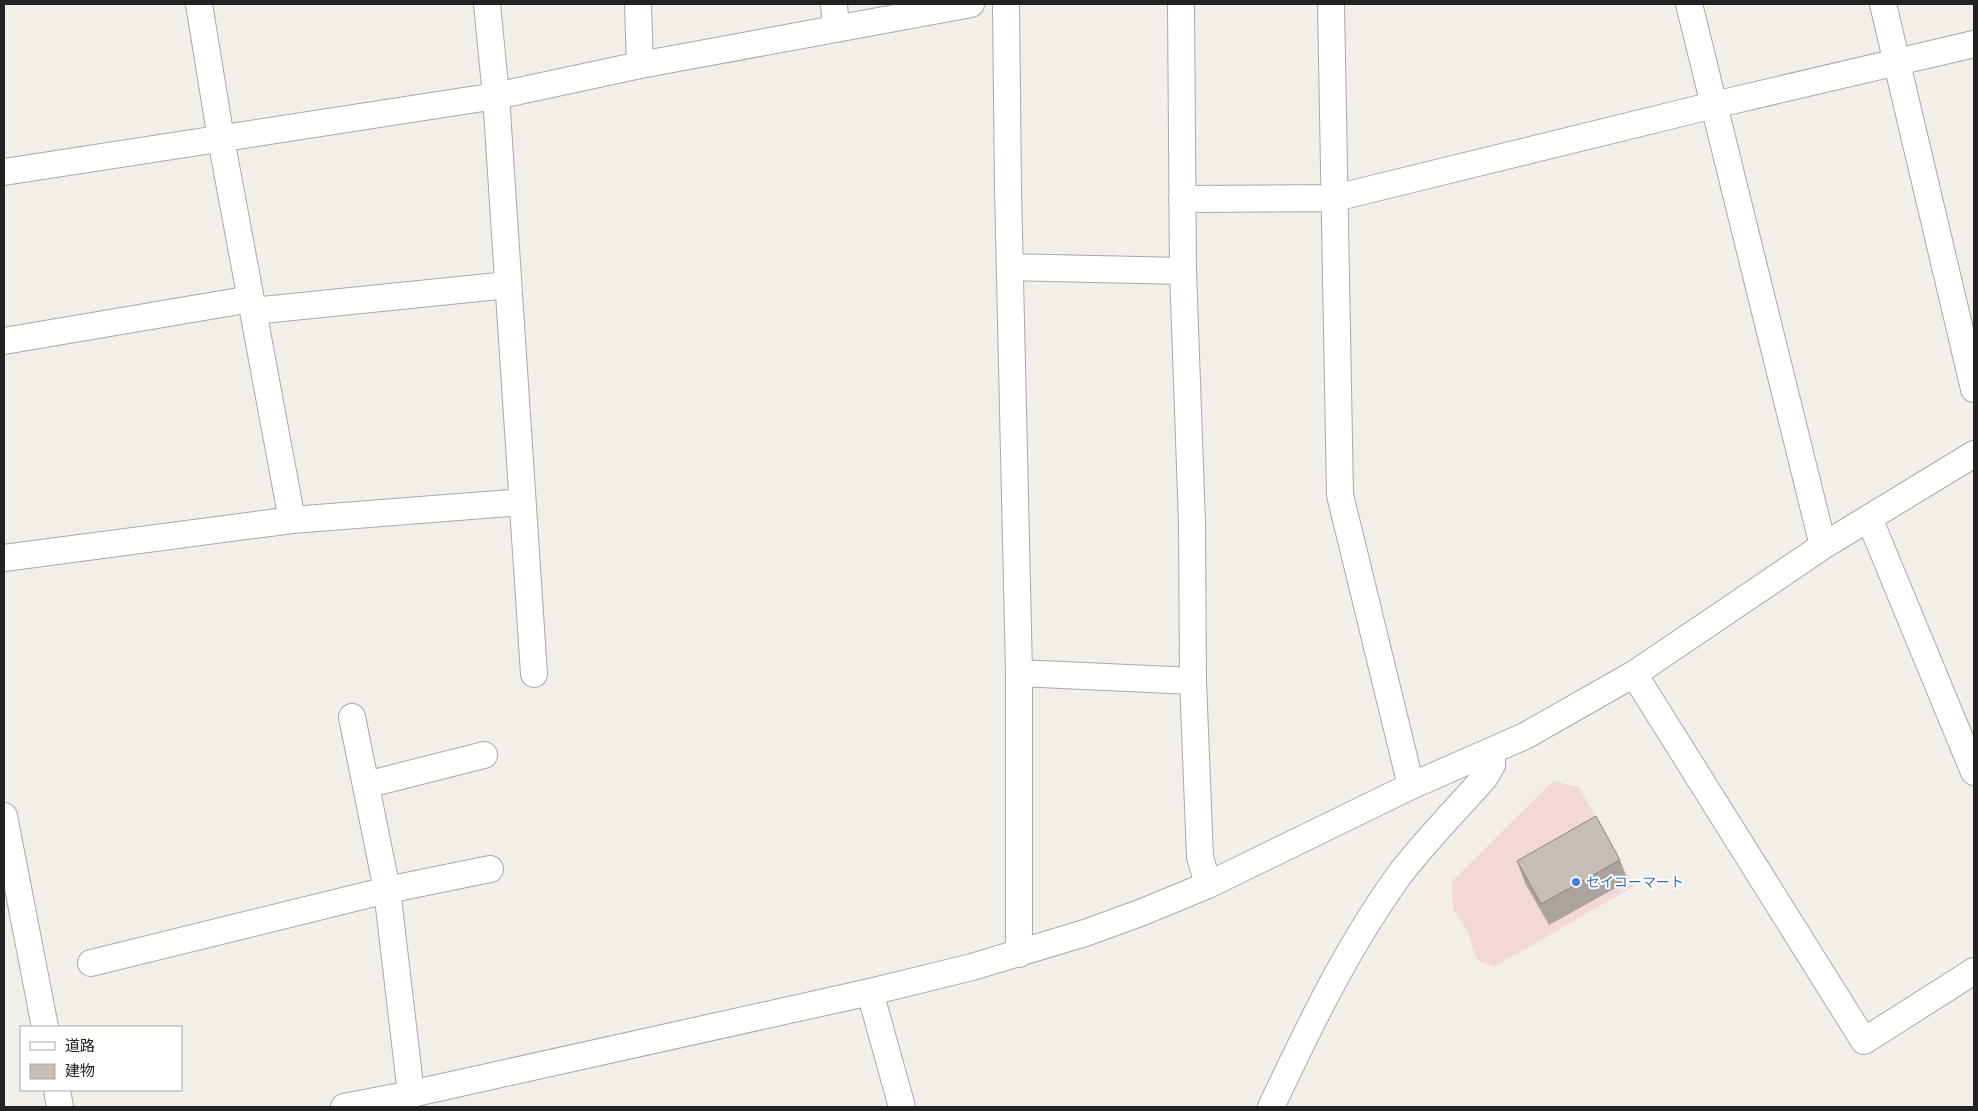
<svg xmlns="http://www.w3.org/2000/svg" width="1978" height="1111" viewBox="0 0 1978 1111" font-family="'IBM Plex Sans','Noto Sans JP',sans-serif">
	<rect width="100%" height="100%" fill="#f2eee8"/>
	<path fill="#f2d8d9" d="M1553 781 1579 787 1634 886 1494 967 1477 960 1467 930 1453 910 1452 881Z"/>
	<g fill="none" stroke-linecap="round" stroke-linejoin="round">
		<defs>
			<path id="street" d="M199 4 221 139 292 520
				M487 4 496 96 534 674
				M638 4 640 65
				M834 4 836 29
				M1006 4 1008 190 1019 673V954
				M1181 4 1183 271 1192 523 1193 681 1200 857 1208 885
				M1331 4 1340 495 1411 786
				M1689 4 1823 546
				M1883 4 1974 389
				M4 172 496 96 640 65 971 4
				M1182 199 1335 198 1714 105 1974 44
				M1010 267 1183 271
				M253 311 508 285
				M4 341 251 299
				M1869 518 1974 772
				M4 558 292 520 522 502
				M1019 673 1193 681
				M1634 674 1864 1041 1974 971
				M352 717 387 890 411 1094
				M366 785 484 755
				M4 816 45 1027
				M91 963 387 890 490 869
				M870 992 902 1107
				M57 1090 60 1107
				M344 1107 411 1094 870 992 972 967 1085 933 1140 913 1208 885 1411 786 1525 736 1634 674 1823 546 1974 454
				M1271 1107C1309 1027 1347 947 1400 874 1425 841 1458 808 1485 777L1492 765V752"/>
		</defs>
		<use href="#street" stroke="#a9a9a9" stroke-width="28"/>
		<use href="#street" stroke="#fff" stroke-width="26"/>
	</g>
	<path fill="#aba39d" d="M1620 860 1628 881 1549 925 1525 883 1517 861Z"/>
	<path fill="#c7bdb7" stroke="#8b8480" d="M1596 816 1620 860 1541 904 1517 861Z"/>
	<circle fill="#3f7fe0" stroke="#fff" stroke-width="2" cx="1576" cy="882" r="5"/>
	<g text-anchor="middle" stroke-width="4" stroke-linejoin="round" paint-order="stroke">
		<g font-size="14" fill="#366cbe" stroke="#fff" text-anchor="start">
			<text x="1586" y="887">セイコーマート</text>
		</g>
	</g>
	<rect width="1978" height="1111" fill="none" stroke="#222222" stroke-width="10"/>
	<rect x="20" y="1026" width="162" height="65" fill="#ffffff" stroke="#a7a7a7"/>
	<rect x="30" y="1042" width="25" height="8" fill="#ffffff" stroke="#a7a7a7"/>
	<text x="65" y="1051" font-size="15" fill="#222222">道路</text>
	<rect x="30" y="1064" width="25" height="15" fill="#c7bdb7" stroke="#a7a7a7"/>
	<text x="65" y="1076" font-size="15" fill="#222222">建物</text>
</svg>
